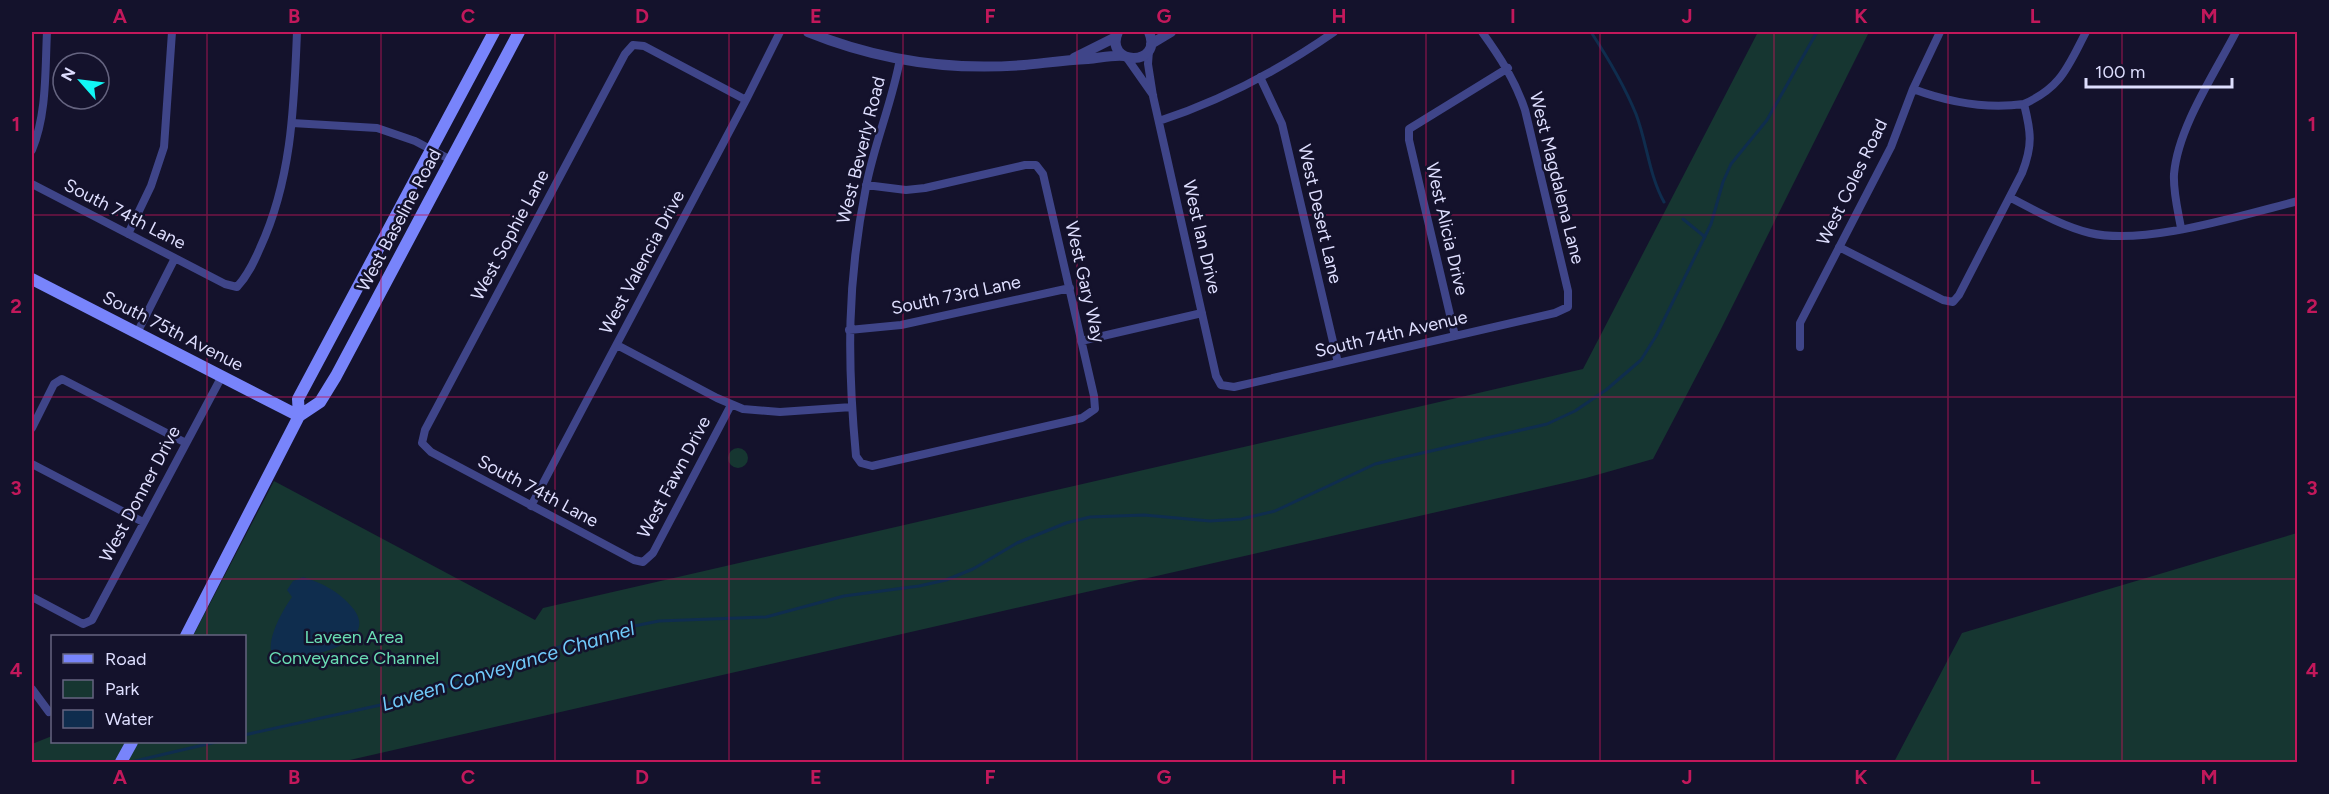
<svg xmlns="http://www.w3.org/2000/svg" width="2329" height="794" viewBox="0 0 2329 794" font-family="Figtree,sans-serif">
	<rect width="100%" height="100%" fill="#14122c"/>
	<path fill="#163631" d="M1758 32H1869L1720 331 1653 459 1586 478 341 762H32V744L52 736V742H244V636H193L274 481 535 620 543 608 1583 369Z
		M728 458a10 10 0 1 1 20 0a10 10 0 1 1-20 0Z
		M2297 533V762H1894L1962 633Z"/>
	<path fill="#0f2d4e" d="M303 577C322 583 338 591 351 606 386 645 301 659 277 661 260 649 282 611 292 597L287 590 293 581Z"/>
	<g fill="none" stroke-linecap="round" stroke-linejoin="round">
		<path stroke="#0f2d4e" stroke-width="3" d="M1591 32C1608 58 1624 85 1636 114 1647 143 1649 175 1664 202
			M1683 219 1705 237
			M244 735 417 697 550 650 609 631 659 621 766 617 844 596 919 586 946 580 973 569 1017 543 1066 523 1090 517 1144 515 1210 521 1241 519 1275 511 1375 464 1547 424 1575 411 1606 390 1641 360 1656 336 1711 224 1723 182 1731 164 1767 120 1817 32
			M135 761 216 742"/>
		<path stroke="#3f4589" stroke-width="8" d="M1149 50 1148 64 1153 96 1216 376 1221 385 1234 387 1555 313 1568 307V291L1525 110C1515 80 1500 57 1482 32
			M1127 58 1153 95
			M1260 77 1282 124 1338 363
			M1913 89C1948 102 1988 109 2024 104
			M1159 121C1220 101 1281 69 1334 32
			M292 123 377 128 415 141 451 160
			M32 150C47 114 45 71 47 32
			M32 184 225 284 237 287C248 275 254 262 260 248 292 179 294 105 297 32
			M866 185 906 190 925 188 1025 165H1036L1043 174 1094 396 1095 409 1082 418 872 466 861 463 856 456C847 360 847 282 866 187 874 144 892 103 900 59
			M2011 198C2036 211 2062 226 2090 233 2146 246 2241 215 2298 201
			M2181 228C2178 211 2173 192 2174 174 2178 127 2215 73 2236 32
			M128 234 151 186 164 147 172 32
			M1839 247 1943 300 1953 302 1959 295 2022 173C2033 145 2031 132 2024 104 2062 87 2068 66 2086 32
			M849 330 901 325 1070 288
			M137 333 175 258
			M1455 336 1409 140V129L1508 68
			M1081 341 1202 313
			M617 345 717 398 743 409 780 412 852 407
			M1800 347V323L1891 147 1913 89 1940 32
			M731 405 653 553 643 562 634 560 431 452 422 443 425 430 625 54 633 45 644 46 746 100
			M32 428 54 384 62 379 186 443
			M32 464 143 522
			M531 506 746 100 780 32
			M32 597 83 624 92 620 222 376
			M32 689 49 712"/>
		<path stroke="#3f4589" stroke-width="10" d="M808 32C877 60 950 71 1024 65 1045 63 1066 60 1088 59 1100 58 1111 55 1124 56
			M1118 32C1103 66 1164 67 1149 32
			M1151 44 1171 32
			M1074 58 1116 37"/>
		<path stroke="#7884fb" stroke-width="12" d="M32 279 299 416
			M299 416 298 399 494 32
			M186 636 299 416 320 402 336 376 519 32
			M121 762 132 742"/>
	</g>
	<path fill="none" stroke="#c2185b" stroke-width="1.5" stroke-opacity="0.55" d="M207 32V636M381 32V762M555 32V762M729 32V762M903 32V762M1077 32V762M1252 32V762M1426 32V762M1600 32V762M1774 32V762M1948 32V762M2122 32V762M32 215H2298M32 397H2298M32 579H2298M207 742V762"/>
	<g text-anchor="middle" stroke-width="5" stroke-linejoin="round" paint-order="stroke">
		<g font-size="18" fill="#dedefe" stroke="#14122c">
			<text transform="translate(861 150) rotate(-76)" y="6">West Beverly Road</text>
			<text transform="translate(1557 178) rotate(76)" y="6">West Magdalena Lane</text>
			<text transform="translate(1852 182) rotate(-64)" y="6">West Coles Road</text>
			<text transform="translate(125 214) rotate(27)" y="6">South 74th Lane</text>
			<text transform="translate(1320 214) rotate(77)" y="6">West Desert Lane</text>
			<text transform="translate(399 220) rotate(-62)" y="6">West Baseline Road</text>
			<text transform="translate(1447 229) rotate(77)" y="6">West Alicia Drive</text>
			<text transform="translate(510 235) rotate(-62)" y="6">West Sophie Lane</text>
			<text transform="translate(1202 237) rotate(77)" y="6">West Ian Drive</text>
			<text transform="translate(642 262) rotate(-62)" y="6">West Valencia Drive</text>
			<text transform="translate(1085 282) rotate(77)" y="6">West Gary Way</text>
			<text transform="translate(956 295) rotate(-12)" y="6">South 73rd Lane</text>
			<text transform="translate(173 331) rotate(27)" y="6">South 75th Avenue</text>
			<text transform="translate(1391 334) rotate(-13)" y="6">South 74th Avenue</text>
			<text transform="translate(674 477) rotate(-62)" y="6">West Fawn Drive</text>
			<text transform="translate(538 491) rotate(28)" y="6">South 74th Lane</text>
			<text transform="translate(140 494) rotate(-62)" y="6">West Donner Drive</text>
		</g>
		<g font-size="18" fill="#6adeb4" stroke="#14122c">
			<text x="354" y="643">Laveen Area<tspan x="354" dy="21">Conveyance Channel</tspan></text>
		</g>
		<g font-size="20" font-style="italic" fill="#70cafa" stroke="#14122c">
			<text transform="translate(508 666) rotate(-17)" y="7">Laveen Conveyance Channel</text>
		</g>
	</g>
	<rect width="2329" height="794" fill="none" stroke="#14122c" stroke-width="66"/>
	<rect x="51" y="635" width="195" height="108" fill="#14122c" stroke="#656480" stroke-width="1.5"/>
	<rect x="63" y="654" width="30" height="9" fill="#7884fb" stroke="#656480" stroke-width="1.5"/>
	<text x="105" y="665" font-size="18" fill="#dedefe">Road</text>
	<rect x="63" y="680" width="30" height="18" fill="#163631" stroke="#656480" stroke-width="1.5"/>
	<text x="105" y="695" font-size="18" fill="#dedefe">Park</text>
	<rect x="63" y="710" width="30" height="18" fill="#0f2d4e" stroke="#656480" stroke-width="1.5"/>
	<text x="105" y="725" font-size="18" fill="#dedefe">Water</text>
	<g transform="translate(81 81) rotate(298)"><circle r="28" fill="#14122c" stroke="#656480" stroke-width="1.5"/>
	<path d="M0-4.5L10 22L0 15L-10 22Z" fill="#11f7f5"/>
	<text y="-9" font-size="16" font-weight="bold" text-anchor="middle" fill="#dedefe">N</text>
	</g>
	<path d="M2086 78v9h146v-9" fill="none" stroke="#dedefe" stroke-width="3"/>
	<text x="2095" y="78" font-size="18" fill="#dedefe" stroke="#14122c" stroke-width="4.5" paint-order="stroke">100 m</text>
	<rect x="33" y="33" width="2263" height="728" fill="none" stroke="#c2185b" stroke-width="2"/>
	<g font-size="20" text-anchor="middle" font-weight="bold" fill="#c2185b">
		<text x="120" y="23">A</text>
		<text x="294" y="23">B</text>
		<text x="468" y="23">C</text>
		<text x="642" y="23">D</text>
		<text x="816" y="23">E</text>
		<text x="990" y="23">F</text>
		<text x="1164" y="23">G</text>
		<text x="1339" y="23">H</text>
		<text x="1513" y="23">I</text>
		<text x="1687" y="23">J</text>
		<text x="1861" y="23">K</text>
		<text x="2035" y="23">L</text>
		<text x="2209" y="23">M</text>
		<text x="16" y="131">1</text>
		<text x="2312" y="131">1</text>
		<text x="16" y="313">2</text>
		<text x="2312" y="313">2</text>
		<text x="16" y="495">3</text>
		<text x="2312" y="495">3</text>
		<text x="16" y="677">4</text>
		<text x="2312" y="677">4</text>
		<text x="120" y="784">A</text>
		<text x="294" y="784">B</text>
		<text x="468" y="784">C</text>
		<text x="642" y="784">D</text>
		<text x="816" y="784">E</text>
		<text x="990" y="784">F</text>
		<text x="1164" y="784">G</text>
		<text x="1339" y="784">H</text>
		<text x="1513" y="784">I</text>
		<text x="1687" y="784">J</text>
		<text x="1861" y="784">K</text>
		<text x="2035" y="784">L</text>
		<text x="2209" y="784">M</text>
	</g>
</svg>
